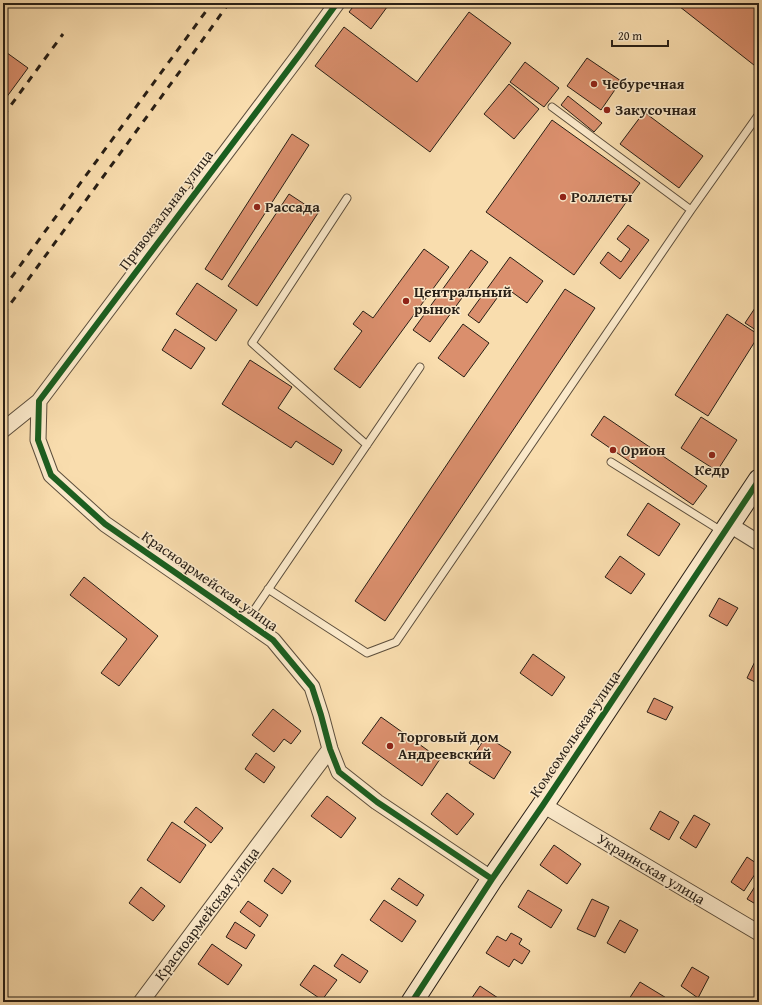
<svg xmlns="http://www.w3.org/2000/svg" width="762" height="1005" viewBox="0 0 762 1005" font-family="'Gentium Book Plus',serif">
	<rect width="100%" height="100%" fill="#f9ddae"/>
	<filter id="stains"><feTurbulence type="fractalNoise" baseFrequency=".005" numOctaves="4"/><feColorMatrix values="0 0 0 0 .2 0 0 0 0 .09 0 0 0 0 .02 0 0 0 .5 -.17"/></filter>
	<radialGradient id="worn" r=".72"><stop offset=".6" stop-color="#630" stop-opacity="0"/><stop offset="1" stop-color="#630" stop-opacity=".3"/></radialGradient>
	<path fill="#da8f6d" stroke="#281f16" d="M356 3H390L371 29 349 12Z
		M675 3H756L759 5V69Z
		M469 12 511 43 430 152 315 66 344 27 417 82Z
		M3 50 28 68 3 102Z
		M587 58 621 81 601 110 567 86Z
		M525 62 559 88 544 107 510 82Z
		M509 84 539 109 514 139 484 114Z
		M568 96 602 123 594 132 561 105Z
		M644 112 703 156 679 188 620 144Z
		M552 120 640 183 574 275 486 212Z
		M292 134 309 145 222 280 205 269Z
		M289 194 318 213 257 306 228 286Z
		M628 225 649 240 620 279 600 263 608 252 621 262 630 249 617 239Z
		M424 249 449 267 360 388 334 369 362 331 353 324 363 311 373 318Z
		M471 250 488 262 430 342 413 330Z
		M510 257 543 281 527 303 505 287 479 323 468 315Z
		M197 283 237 310 216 341 176 314Z
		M565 289 595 308 385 621 355 601Z
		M759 302V332L745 323Z
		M727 314 759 335 708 416 675 395Z
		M463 324 489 343 464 377 438 358Z
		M175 329 205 348 191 369 162 350Z
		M250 360 292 387 278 408 342 450 333 465 296 441 291 448 222 404Z
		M604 416 707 486 693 505 591 435Z
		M701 417 737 440 717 471 681 448Z
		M648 503 680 524 659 556 627 535Z
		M620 556 645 574 631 594 605 577Z
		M84 577 158 636 119 686 101 673 127 639 70 595Z
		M719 598 738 608 727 626 709 616Z
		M759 653V684L747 678Z
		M533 654 565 677 552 696 520 673Z
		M654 698 673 707 666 720 647 712Z
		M273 709 301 731 291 744 284 739 274 752 252 735Z
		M381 717 440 759 422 786 362 743Z
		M486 736 511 752 494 779 469 763Z
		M256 753 275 767 264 783 245 769Z
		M447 793 474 814 457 835 431 814Z
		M327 796 356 818 341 838 311 816Z
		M196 807 223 828 211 843 184 822Z
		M660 811 679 822 669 840 650 829Z
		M694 815 710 824 696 848 680 838Z
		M172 822 206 845 180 883 147 860Z
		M554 845 581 864 567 884 540 865Z
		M747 857 759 865V868L744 891 731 882Z
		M273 868 291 881 282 894 264 881Z
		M399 878 424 895 417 906 391 889Z
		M759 880V906L747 899Z
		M141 887 165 906 153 921 129 903Z
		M528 890 562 910 551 928 518 907Z
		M592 899 609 907 595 937 577 929Z
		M384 900 416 921 402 942 370 920Z
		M248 901 268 915 260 927 240 912Z
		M620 920 638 930 625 953 607 943Z
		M235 922 255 935 246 949 226 937Z
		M511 933 522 939 519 944 530 951 522 964 514 959 509 967 486 953 497 936 506 941Z
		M212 944 242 965 228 985 198 964Z
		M342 954 368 971 360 983 334 966Z
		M314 965 337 980 322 1000 300 985Z
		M692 967 709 977 698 998 681 986Z
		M640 982 668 999 666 1002H627Z
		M480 986 504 1002H469Z
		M746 998 753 1002H743Z"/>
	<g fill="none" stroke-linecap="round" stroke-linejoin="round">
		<defs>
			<path id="lane" d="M552 107 691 210
				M347 198 252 343 367 445
				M611 462 723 532
				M268 589 367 653 396 642 691 210 759 114
				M246 622 420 367"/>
			<path id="street" d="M337 3 300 54 39 401 38 440 51 475 105 524 273 640 312 687 321 715 330 749 339 772 377 802 492 879
				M3 430 39 401
				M730 525 759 543
				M543 805 759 933
				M141 1002 330 749"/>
			<path id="secondary" d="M412 1002 492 879 543 805 759 480"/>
		</defs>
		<use href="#lane" stroke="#5c4e3c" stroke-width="9"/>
		<use href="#street" stroke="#5c4e3c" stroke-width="17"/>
		<use href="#secondary" stroke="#281f16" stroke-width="23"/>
		<use href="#lane" stroke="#fbe9ca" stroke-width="7"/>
		<use href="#street" stroke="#fbe9ca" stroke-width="15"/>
		<use href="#secondary" stroke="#fbe9ca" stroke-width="21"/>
		<path stroke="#281f16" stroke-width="3" stroke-dasharray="7 7" stroke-linecap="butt" d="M3 116 63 34
			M3 156 4 155
			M3 289 212 3
			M3 314 194 52 229 3"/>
		<defs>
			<path id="cycleway" d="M337 3 300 54 39 401 38 440 51 475 105 524 273 640 312 687 321 715 330 749 339 772 377 802 492 879
				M412 1002 492 879 543 805 759 480"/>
		</defs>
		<use href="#cycleway" stroke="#fbe9ca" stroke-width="8"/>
		<use href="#cycleway" stroke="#1b5e20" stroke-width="6"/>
	</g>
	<g fill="#8f2418" stroke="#fbe9ca" stroke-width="1.5">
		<circle cx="594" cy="84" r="4"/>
		<circle cx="607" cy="110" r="4"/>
		<circle cx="563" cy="197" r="4"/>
		<circle cx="257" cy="207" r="4"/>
		<circle cx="406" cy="301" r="4"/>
		<circle cx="613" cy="450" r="4"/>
		<circle cx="712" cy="455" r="4"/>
		<circle cx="390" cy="746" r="4"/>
	</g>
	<g text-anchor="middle" stroke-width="3" stroke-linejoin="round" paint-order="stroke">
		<g font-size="15" font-weight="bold" fill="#281f16" stroke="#fbe9ca" text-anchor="start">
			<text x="602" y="89">Чебуречная</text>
			<text x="615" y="115">Закусочная</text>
			<text x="571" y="202">Роллеты</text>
			<text x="265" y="212">Рассада</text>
			<text x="414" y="297">Центральный<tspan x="414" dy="17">рынок</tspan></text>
			<text x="621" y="455">Орион</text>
			<text x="712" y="475" text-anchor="middle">Кедр</text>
			<text x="398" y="742">Торговый дом<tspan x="398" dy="17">Андреевский</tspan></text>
		</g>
		<g font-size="15" fill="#281f16" stroke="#fbe9ca">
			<text transform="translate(166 210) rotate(-53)" y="5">Привокзальная улица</text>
			<text transform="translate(210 581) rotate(35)" y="5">Красноармейская улица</text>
			<text transform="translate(575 734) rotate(-56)" y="5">Комсомольская улица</text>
			<text transform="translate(651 869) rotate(31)" y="5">Украинская улица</text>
			<text transform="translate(207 914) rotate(-53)" y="5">Красноармейская улица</text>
		</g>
	</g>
	<rect width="762" height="1005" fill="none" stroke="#f9ddae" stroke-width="16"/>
	<rect x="4" y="4" width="754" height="997" fill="none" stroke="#281f16" stroke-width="2"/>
	<rect x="8" y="8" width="746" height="989" fill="none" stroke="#281f16"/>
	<path d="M612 40v6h56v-6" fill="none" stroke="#281f16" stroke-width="2"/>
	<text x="618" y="40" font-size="12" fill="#281f16" stroke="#fbe9ca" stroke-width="3" paint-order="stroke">20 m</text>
	<rect width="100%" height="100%" filter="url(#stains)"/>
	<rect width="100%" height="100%" fill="url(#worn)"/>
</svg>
